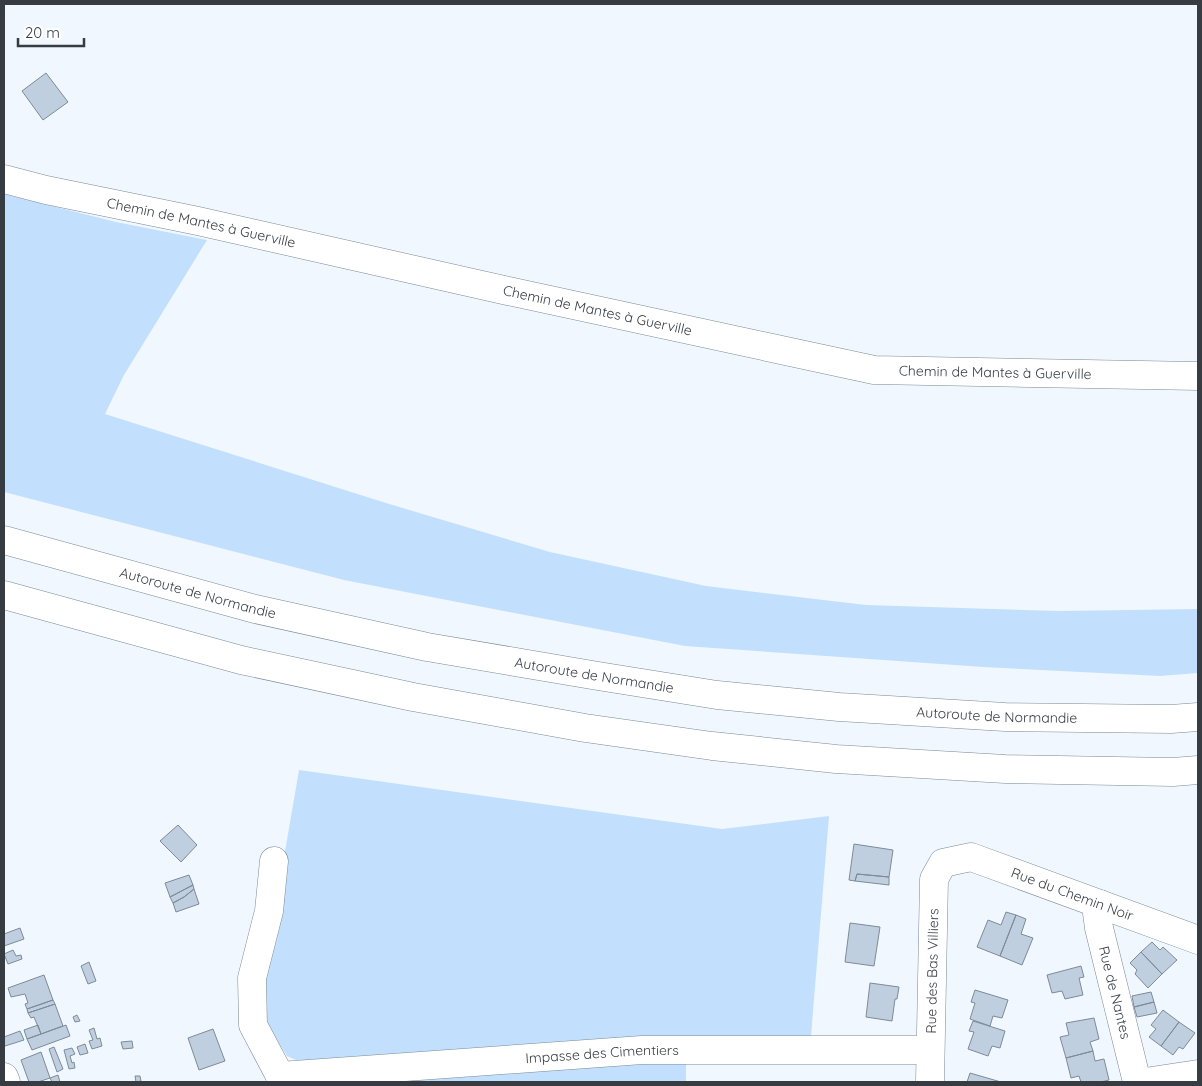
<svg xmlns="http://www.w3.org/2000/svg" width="1202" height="1086" viewBox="0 0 1202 1086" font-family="Quicksand,sans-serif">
	<rect width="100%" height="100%" fill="#f1f7fe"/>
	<path fill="#c2e0fd" d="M4 194 116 222 207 240 124 375 105 414 386 503 550 552 706 586 866 605 1060 611 1198 609V673L1160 676 983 667 685 646 344 580 4 492Z
		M299 770 722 829 829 816 811 1036H685L303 1063 287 1056 264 1020 259 980 283 863Z
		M686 1060V1082H314Z"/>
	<path fill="#c0cfdf" stroke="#7c8a99" d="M46 73 68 102 43 120 22 91Z
		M178 825 197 845 181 862 160 841Z
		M854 844 893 850 889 877 857 874 855 881 849 880Z
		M857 874 889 877V885L855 881Z
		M189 875 193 885 170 897 165 883Z
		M193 885 194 889 184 897 173 903 170 897Z
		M194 889 199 904 176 912 173 903 184 897Z
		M1006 912 1016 915 1000 956 977 947 988 920 1001 925Z
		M1016 915 1026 919 1021 934 1033 938 1022 965 1000 956Z
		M850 923 880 927 874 966 845 962Z
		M20 928 24 939 4 946V934Z
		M1152 942 1160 950 1163 947 1177 960 1162 974 1141 952Z
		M13 950 16 956 21 955 22 959 8 964 4 954Z
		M1141 952 1162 974 1148 988 1135 974 1137 970 1130 963Z
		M89 962 96 981 88 984 81 966Z
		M1081 966 1084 977 1079 978 1083 995 1065 999 1062 991 1052 993 1047 975Z
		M44 975 53 1000 27 1009 25 1004 28 1003 25 994 11 997 8 988Z
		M870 983 899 987 897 999H895L892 1021 866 1017Z
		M975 990 1008 1000 1002 1018 993 1016 990 1026 970 1019 975 1003 971 1002Z
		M1151 992 1154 1002 1134 1007 1132 996Z
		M53 1000 55 1004 28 1013 27 1009Z
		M1154 1002 1157 1013 1137 1017 1134 1007Z
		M55 1004 63 1026 41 1034 34 1017 31 1018 28 1013Z
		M1163 1010 1179 1022 1161 1046 1149 1037 1156 1029 1151 1025Z
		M77 1015 80 1021 75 1022 73 1017Z
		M1094 1018 1099 1039 1090 1042 1093 1051 1066 1058 1060 1037 1069 1035 1066 1023Z
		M973 1021 1005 1031 1000 1048 992 1046 988 1056 968 1049 974 1032 969 1031Z
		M1179 1022 1195 1033 1183 1049 1179 1047 1173 1055 1161 1046Z
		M38 1025 41 1034 27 1039 24 1030Z
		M66 1025 70 1036 32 1050 27 1039Z
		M94 1028 97 1039 100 1038 102 1046 92 1049 89 1041 93 1040 89 1030Z
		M213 1029 225 1061 199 1070 188 1038Z
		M20 1031 24 1040 5 1046 4 1043V1037Z
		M132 1041 133 1048 123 1049 121 1042Z
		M85 1044 88 1053 80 1055 77 1047Z
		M54 1047 63 1069 57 1072 49 1049Z
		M72 1048 75 1054 70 1056 72 1063 74 1062 75 1068 69 1069 64 1050Z
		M1093 1051 1095 1061 1104 1059 1109 1080 1101 1082H1081L1079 1076 1071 1078 1066 1058Z
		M41 1052 50 1078 38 1082H29L21 1060Z
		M970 1073 1001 1082H967Z
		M58 1075 60 1082H52L50 1078Z
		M135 1076H140L141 1081 136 1082Z"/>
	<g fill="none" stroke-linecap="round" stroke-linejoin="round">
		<defs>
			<g id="minor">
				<path id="s1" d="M4 179 46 190 198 221 508 291 874 370 1198 376"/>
				<path d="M274 861 269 911 252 978 253 1025 280 1076"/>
				<path id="s2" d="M1100 904 1097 913 1099 928 1137 1082"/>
				<path d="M4 1077 6 1082"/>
				<path id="s3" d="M281 1082 280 1076 642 1050H930"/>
				<path id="s4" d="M930 1082 934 879 943 863 971 857 1198 940"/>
				<path d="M1145 1082 1198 1074"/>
			</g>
			<g id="highway">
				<path id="s5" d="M4 540 255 609 427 647 598 676 717 695 839 707 1005 717 1171 719 1198 717"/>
				<path d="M4 595 241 660 413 697 585 728 712 746 836 759 1005 769 1173 772 1198 770"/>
			</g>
		</defs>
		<use href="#minor" stroke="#7a8997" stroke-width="29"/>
		<use href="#highway" stroke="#7a8997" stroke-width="29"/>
		<use href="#minor" stroke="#fff" stroke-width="28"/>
		<use href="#highway" stroke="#fff" stroke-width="28"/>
	</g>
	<g text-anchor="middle" stroke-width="5" stroke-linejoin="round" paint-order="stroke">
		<g font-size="14" fill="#363c42" stroke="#fff">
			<text dy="5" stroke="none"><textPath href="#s1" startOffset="202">Chemin de Mantes à Guerville</textPath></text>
			<text dy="5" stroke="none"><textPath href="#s1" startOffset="608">Chemin de Mantes à Guerville</textPath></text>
			<text dy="5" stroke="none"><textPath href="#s1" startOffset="1012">Chemin de Mantes à Guerville</textPath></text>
			<text dy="5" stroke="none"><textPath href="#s5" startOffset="201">Autoroute de Normandie</textPath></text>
			<text dy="5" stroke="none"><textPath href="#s5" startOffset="606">Autoroute de Normandie</textPath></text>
			<text dy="5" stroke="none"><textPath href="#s5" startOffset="1011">Autoroute de Normandie</textPath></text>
			<text dy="5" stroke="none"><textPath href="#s4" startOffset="358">Rue du Chemin Noir</textPath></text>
			<text dy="5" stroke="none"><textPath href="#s4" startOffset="111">Rue des Bas Villiers</textPath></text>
			<text dy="5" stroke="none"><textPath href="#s2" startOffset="91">Rue de Nantes</textPath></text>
			<text dy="5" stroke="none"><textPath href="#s3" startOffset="329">Impasse des Cimentiers</textPath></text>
		</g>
	</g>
	<rect width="1202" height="1086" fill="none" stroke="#363c42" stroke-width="10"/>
	<path d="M18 38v8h66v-8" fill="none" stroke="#363c42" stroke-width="2.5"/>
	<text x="25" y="38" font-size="15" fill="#363c42" stroke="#ffffff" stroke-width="4" paint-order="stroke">20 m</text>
</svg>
